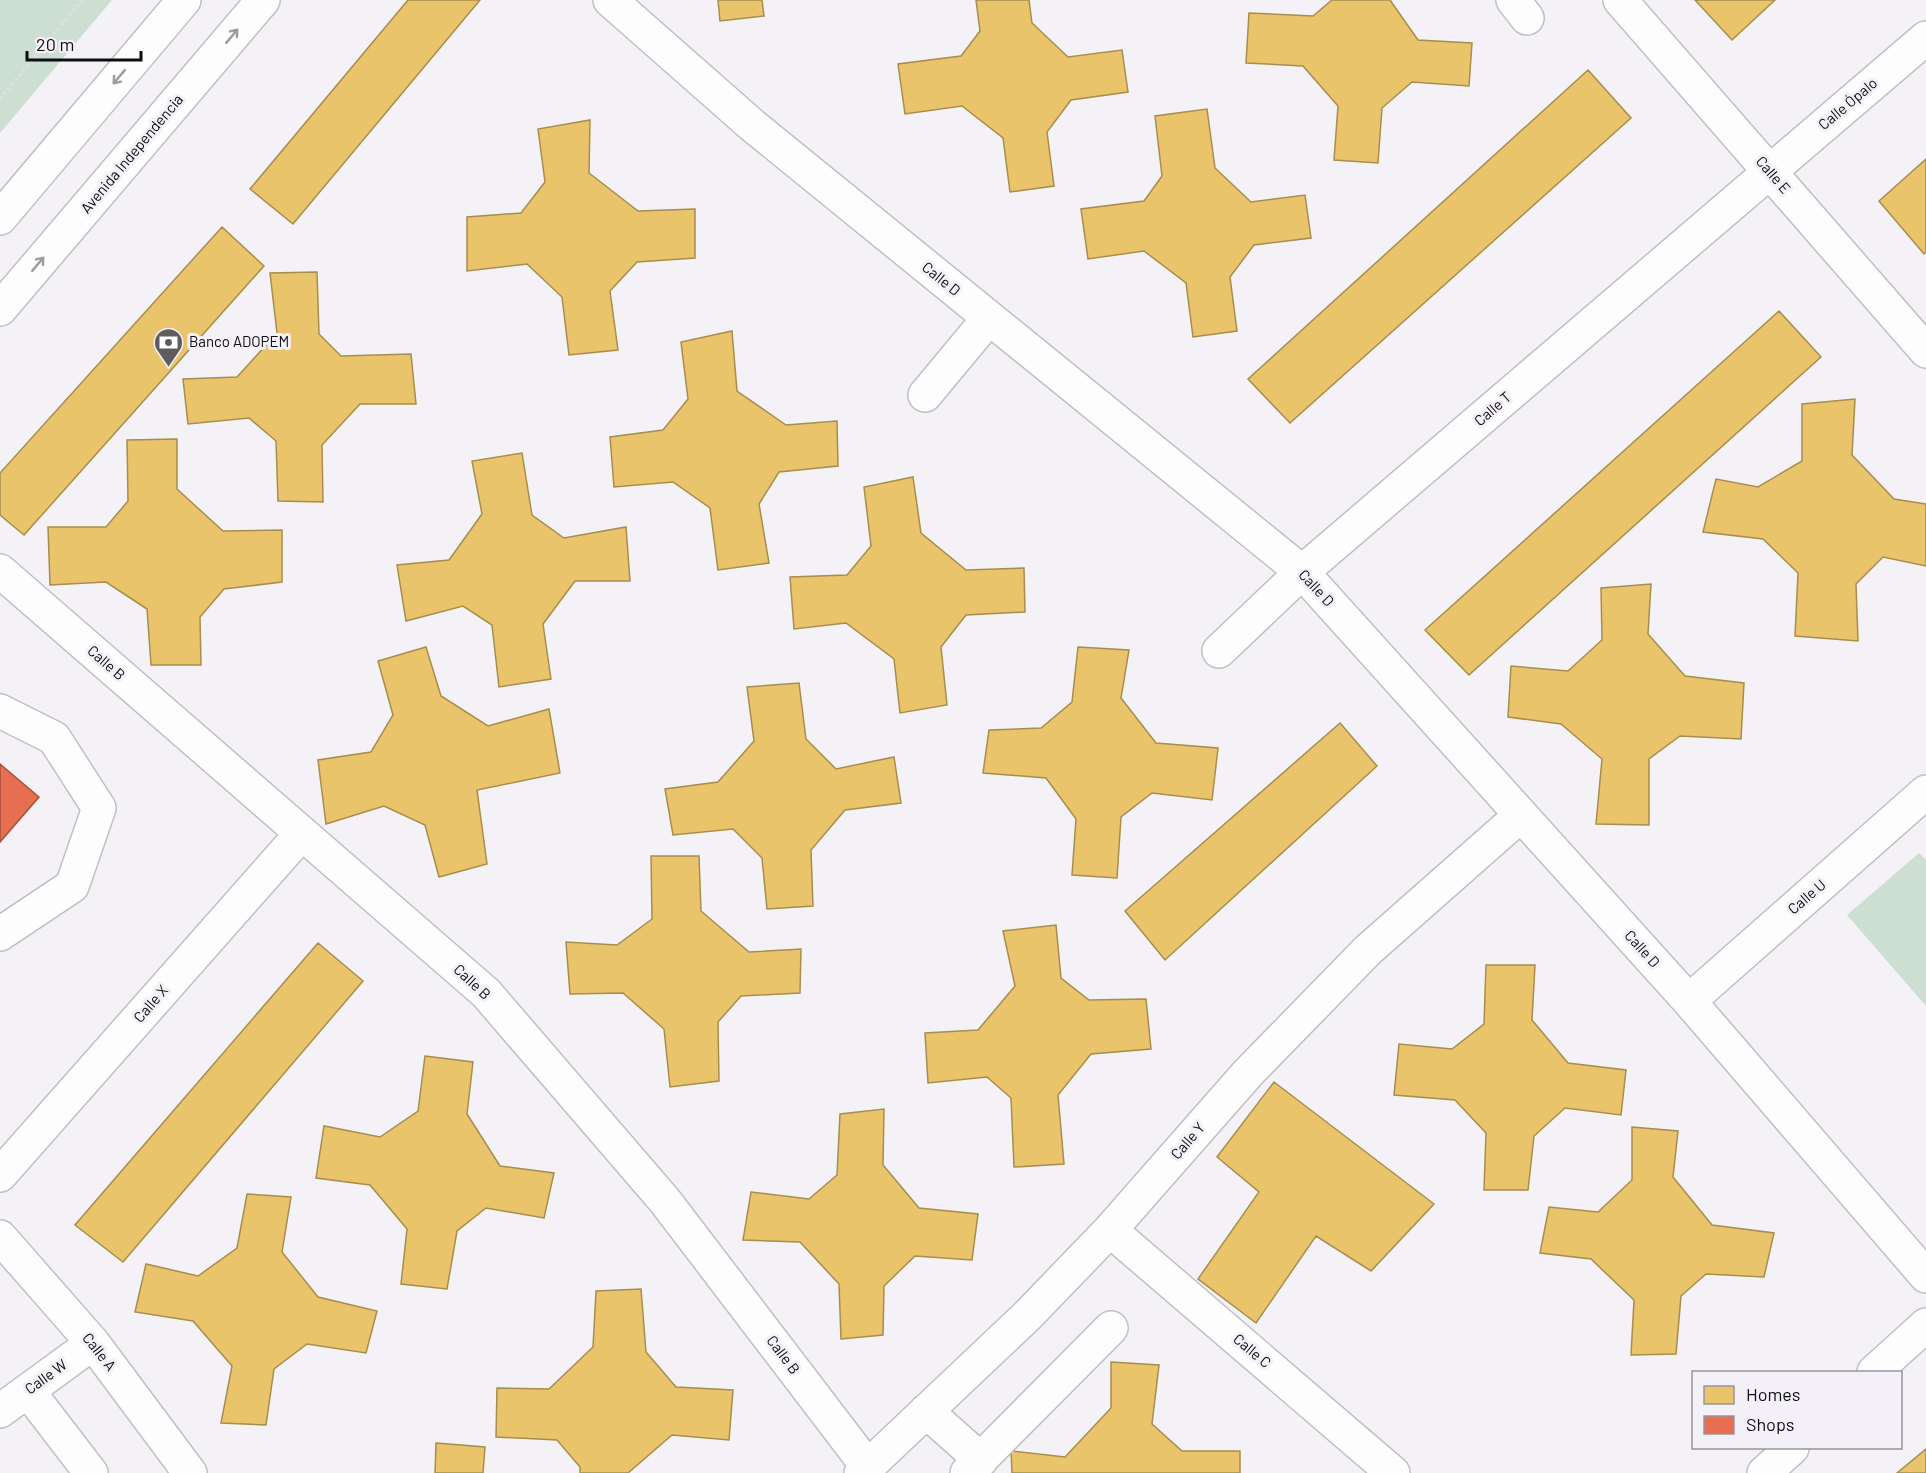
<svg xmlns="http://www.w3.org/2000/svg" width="1926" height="1473" viewBox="0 0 1926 1473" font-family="Barlow,sans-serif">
	<rect width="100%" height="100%" fill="#f4f2f6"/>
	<path fill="#cdded2" d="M0 0H112L0 133Z
		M1919 853 1926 860V1006L1847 915Z"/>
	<path fill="#e9c46a" stroke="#a78d4e" stroke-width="1.5" d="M408 0H480L293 224 250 189Z
		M718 0H762L764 16 720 21Z
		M976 0H1029L1032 23 1068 57 1122 50 1128 92 1071 100 1047 132 1054 186 1010 192 1003 138 962 106 905 114 898 64 961 56 980 31Z
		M1332 0H1390L1418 40 1472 43 1469 86 1412 82 1382 108 1378 163 1334 160 1338 106 1303 66 1246 63 1249 13 1313 16Z
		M1695 0H1775L1732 40Z
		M1588 70 1631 118 1290 423 1248 379Z
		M1207 109 1215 168 1251 202 1305 195 1311 238 1254 245 1230 277 1237 331 1193 337 1186 283 1144 251 1088 259 1081 209 1144 201 1162 176 1155 116Z
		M590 120 589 173 638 211 695 209V258L637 262 610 291 618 350 569 355 562 297 527 264 467 271V217L521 213 545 182 538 129Z
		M1926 159V252L1924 254 1879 201Z
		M222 227 264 266 24 535 0 515V473Z
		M317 272 319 334 341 356 411 354 416 404H360L322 445 323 502 278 501 276 441 249 418 188 424 183 379 237 377 277 333 270 273Z
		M1779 311 1821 357 1469 675 1425 630Z
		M732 331 737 391 786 425 837 421 838 466 779 472 759 504 769 563 718 570 710 508 673 482 614 487 610 437 663 430 688 399 681 342Z
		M1855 399 1852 455 1894 499 1926 504V566L1883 557 1856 584 1858 641 1795 636 1798 573 1763 539 1703 532 1716 479 1758 487 1802 461V404Z
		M177 439V489L223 531 282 530V582L224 589 200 617 201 665H151L147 609 106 582 50 585 48 527H106L128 501 127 440Z
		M522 453 532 515 564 538 626 527 630 581H575L543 624 551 679 499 687 492 625 463 606 406 621 397 565 449 560 482 514 472 461Z
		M913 477 921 533 966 570 1024 568 1025 612 966 615 941 647 947 705 900 713 894 659 846 623 794 629 790 577 847 575 871 546 864 487Z
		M1651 584 1648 634 1685 676 1744 683 1741 739 1680 736 1649 759V825L1596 824 1602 759 1561 724 1508 717 1511 666 1568 671 1602 640 1601 588Z
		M426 647 441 696 488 726 549 709 560 773 477 790 487 864 439 877 425 825 384 806 326 824 318 760 371 752 393 715 378 661Z
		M1078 647 1129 650 1121 698 1156 743 1218 748 1212 800 1152 793 1121 817 1117 878 1072 875 1076 819 1046 778 983 773 989 730 1041 728 1072 702Z
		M799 683 806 739 836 769 894 757 901 803 845 810 811 850 813 906 767 909 762 858 733 829 673 835 665 789 718 782 754 741 747 687Z
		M1340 723 1377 766 1165 960 1125 911Z
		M651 856H699L701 911 749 952 801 949 800 993 741 996 718 1022 719 1081 670 1087 664 1029 623 993 570 994 566 942 617 945 652 919Z
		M1056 925 1061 978 1089 1000 1146 999 1151 1049 1091 1054 1058 1095 1064 1164 1014 1167 1011 1098 987 1077 928 1083 925 1033 978 1030 1015 986 1003 931Z
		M318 943 363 981 123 1262 75 1225Z
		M1486 965H1535L1532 1020 1568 1063 1626 1070 1621 1115 1565 1108 1534 1136 1528 1190H1484L1486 1133 1455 1100 1394 1095 1399 1044 1452 1049 1484 1024Z
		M425 1056 473 1062 467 1114 500 1166 554 1173 544 1218 486 1208 457 1231 447 1289 401 1284 407 1229 370 1185 316 1178 324 1126 380 1137 418 1111Z
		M1274 1082 1434 1204 1371 1271 1316 1236 1256 1323 1198 1279 1259 1192 1217 1157Z
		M884 1109 883 1165 919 1208 978 1214 972 1260 915 1256 884 1286 883 1335 841 1339 839 1284 800 1242 743 1240 751 1192 809 1199 837 1175 840 1114Z
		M1632 1127 1678 1131 1673 1177 1712 1225 1774 1233 1764 1277 1706 1274 1681 1296 1676 1354 1631 1355 1634 1300 1591 1259 1540 1253 1549 1207 1598 1212 1632 1180Z
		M247 1194 291 1197 282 1252 318 1297 377 1311 366 1353 307 1344 274 1369 266 1425 221 1423 232 1366 193 1321 135 1312 146 1264 198 1276 237 1248Z
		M641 1289 646 1352 676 1387 733 1390 729 1440 672 1435 628 1473H580V1467L557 1440 496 1437 497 1388 549 1389 593 1347 596 1291Z
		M1111 1362 1159 1365 1152 1424 1182 1451H1240V1473H1012L1011 1451 1065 1457 1111 1408Z
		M436 1443 485 1447 483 1473H435Z
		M1926 1449V1473H1897Z"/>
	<path fill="#e76f51" stroke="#a6513d" stroke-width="1.5" d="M0 764 39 797 0 842Z"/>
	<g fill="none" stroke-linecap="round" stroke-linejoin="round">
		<defs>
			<path id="minor" d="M610 0 752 125 1302 572 1689 1001 1926 1276
				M1513 0 1527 18
				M1620 0 1926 351
				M925 395 989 318
				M0 571 486 993 665 1201 868 1467
				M1219 651 1302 572 1926 38
				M0 711 54 738 99 808 72 886 0 934
				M1689 1001 1926 792
				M0 1175 302 833
				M1110 1230 1393 1473
				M0 1237 93 1343 190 1473
				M1874 1372 1926 1325
				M28 1391 91 1473
				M0 1411 93 1343
				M926 1411 981 1460
				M861 1473 1027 1316 1110 1230 1248 1073 1368 950 1521 815
				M967 1473 1111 1328
				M1764 1473 1792 1448"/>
			<path id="major" d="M0 218 184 0
				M0 309 263 0"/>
		</defs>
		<use href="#minor" stroke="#c0bfc2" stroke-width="36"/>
		<use href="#major" stroke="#c0bfc2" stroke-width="36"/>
		<path stroke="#dfdee0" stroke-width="4" stroke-dasharray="3 3" stroke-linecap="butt" d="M0 99 82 0"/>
		<use href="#minor" stroke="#fdfdfe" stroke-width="33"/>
		<use href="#major" stroke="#fdfdfe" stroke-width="33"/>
	</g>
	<defs><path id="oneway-shaft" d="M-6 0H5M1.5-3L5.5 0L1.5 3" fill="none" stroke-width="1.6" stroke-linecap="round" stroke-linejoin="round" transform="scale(1.5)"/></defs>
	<g stroke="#9d9d9e">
		<use href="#oneway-shaft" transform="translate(232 36) rotate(-50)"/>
		<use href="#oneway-shaft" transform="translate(119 77) rotate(130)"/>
		<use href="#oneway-shaft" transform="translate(38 264) rotate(-50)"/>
	</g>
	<defs>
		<symbol id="bank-pin" viewBox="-11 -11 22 30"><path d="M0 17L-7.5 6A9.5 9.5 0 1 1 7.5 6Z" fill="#5e5c5f" stroke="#f4f0f8"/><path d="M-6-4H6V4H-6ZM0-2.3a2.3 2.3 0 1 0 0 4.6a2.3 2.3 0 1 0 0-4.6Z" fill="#fff"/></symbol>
	</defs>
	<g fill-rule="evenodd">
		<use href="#bank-pin" x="152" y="326" width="33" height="45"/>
	</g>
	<g text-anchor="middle" stroke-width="6" stroke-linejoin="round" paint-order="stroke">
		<g font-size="15" fill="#0d0c0e" stroke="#f4f0f8">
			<text transform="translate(1848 104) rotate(-40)" y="5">Calle Ópalo</text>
			<text transform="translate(132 154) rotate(-50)" y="5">Avenida Independencia</text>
			<text transform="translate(1773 175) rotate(49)" y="5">Calle E</text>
			<text transform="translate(941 279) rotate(39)" y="5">Calle D</text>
			<text transform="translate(1493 409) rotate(-41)" y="5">Calle T</text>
			<text transform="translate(1316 588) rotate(47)" y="5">Calle D</text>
			<text transform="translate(106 663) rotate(41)" y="5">Calle B</text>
			<text transform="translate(1807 897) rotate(-41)" y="5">Calle U</text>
			<text transform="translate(1642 949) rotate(48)" y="5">Calle D</text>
			<text transform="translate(472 982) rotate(43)" y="5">Calle B</text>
			<text transform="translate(151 1004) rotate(-49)" y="5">Calle X</text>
			<text transform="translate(1188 1141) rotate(-49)" y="5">Calle Y</text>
			<text transform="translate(1252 1351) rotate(40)" y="5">Calle C</text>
			<text transform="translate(99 1352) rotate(52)" y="5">Calle A</text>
			<text transform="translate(783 1355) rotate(53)" y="5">Calle B</text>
			<text transform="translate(46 1377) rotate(-36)" y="5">Calle W</text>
		</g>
		<g font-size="15" fill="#0d0c0e" stroke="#f4f0f8" text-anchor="start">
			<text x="189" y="347">Banco ADOPEM</text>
		</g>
	</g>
	<rect x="1692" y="1371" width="210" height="78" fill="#f4f0f8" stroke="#98959a" stroke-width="1.5"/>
	<rect x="1704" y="1386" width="30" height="18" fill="#e9c46a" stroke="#98959a" stroke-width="1.5"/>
	<text x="1746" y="1401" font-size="18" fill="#0d0c0e">Homes</text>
	<rect x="1704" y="1416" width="30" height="18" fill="#e76f51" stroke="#98959a" stroke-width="1.5"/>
	<text x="1746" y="1431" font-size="18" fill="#0d0c0e">Shops</text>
	<path d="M27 51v9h114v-9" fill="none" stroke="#0d0c0e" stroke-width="3"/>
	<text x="36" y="51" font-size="18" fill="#0d0c0e" stroke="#f4f0f8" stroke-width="4.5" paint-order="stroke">20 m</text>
</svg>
